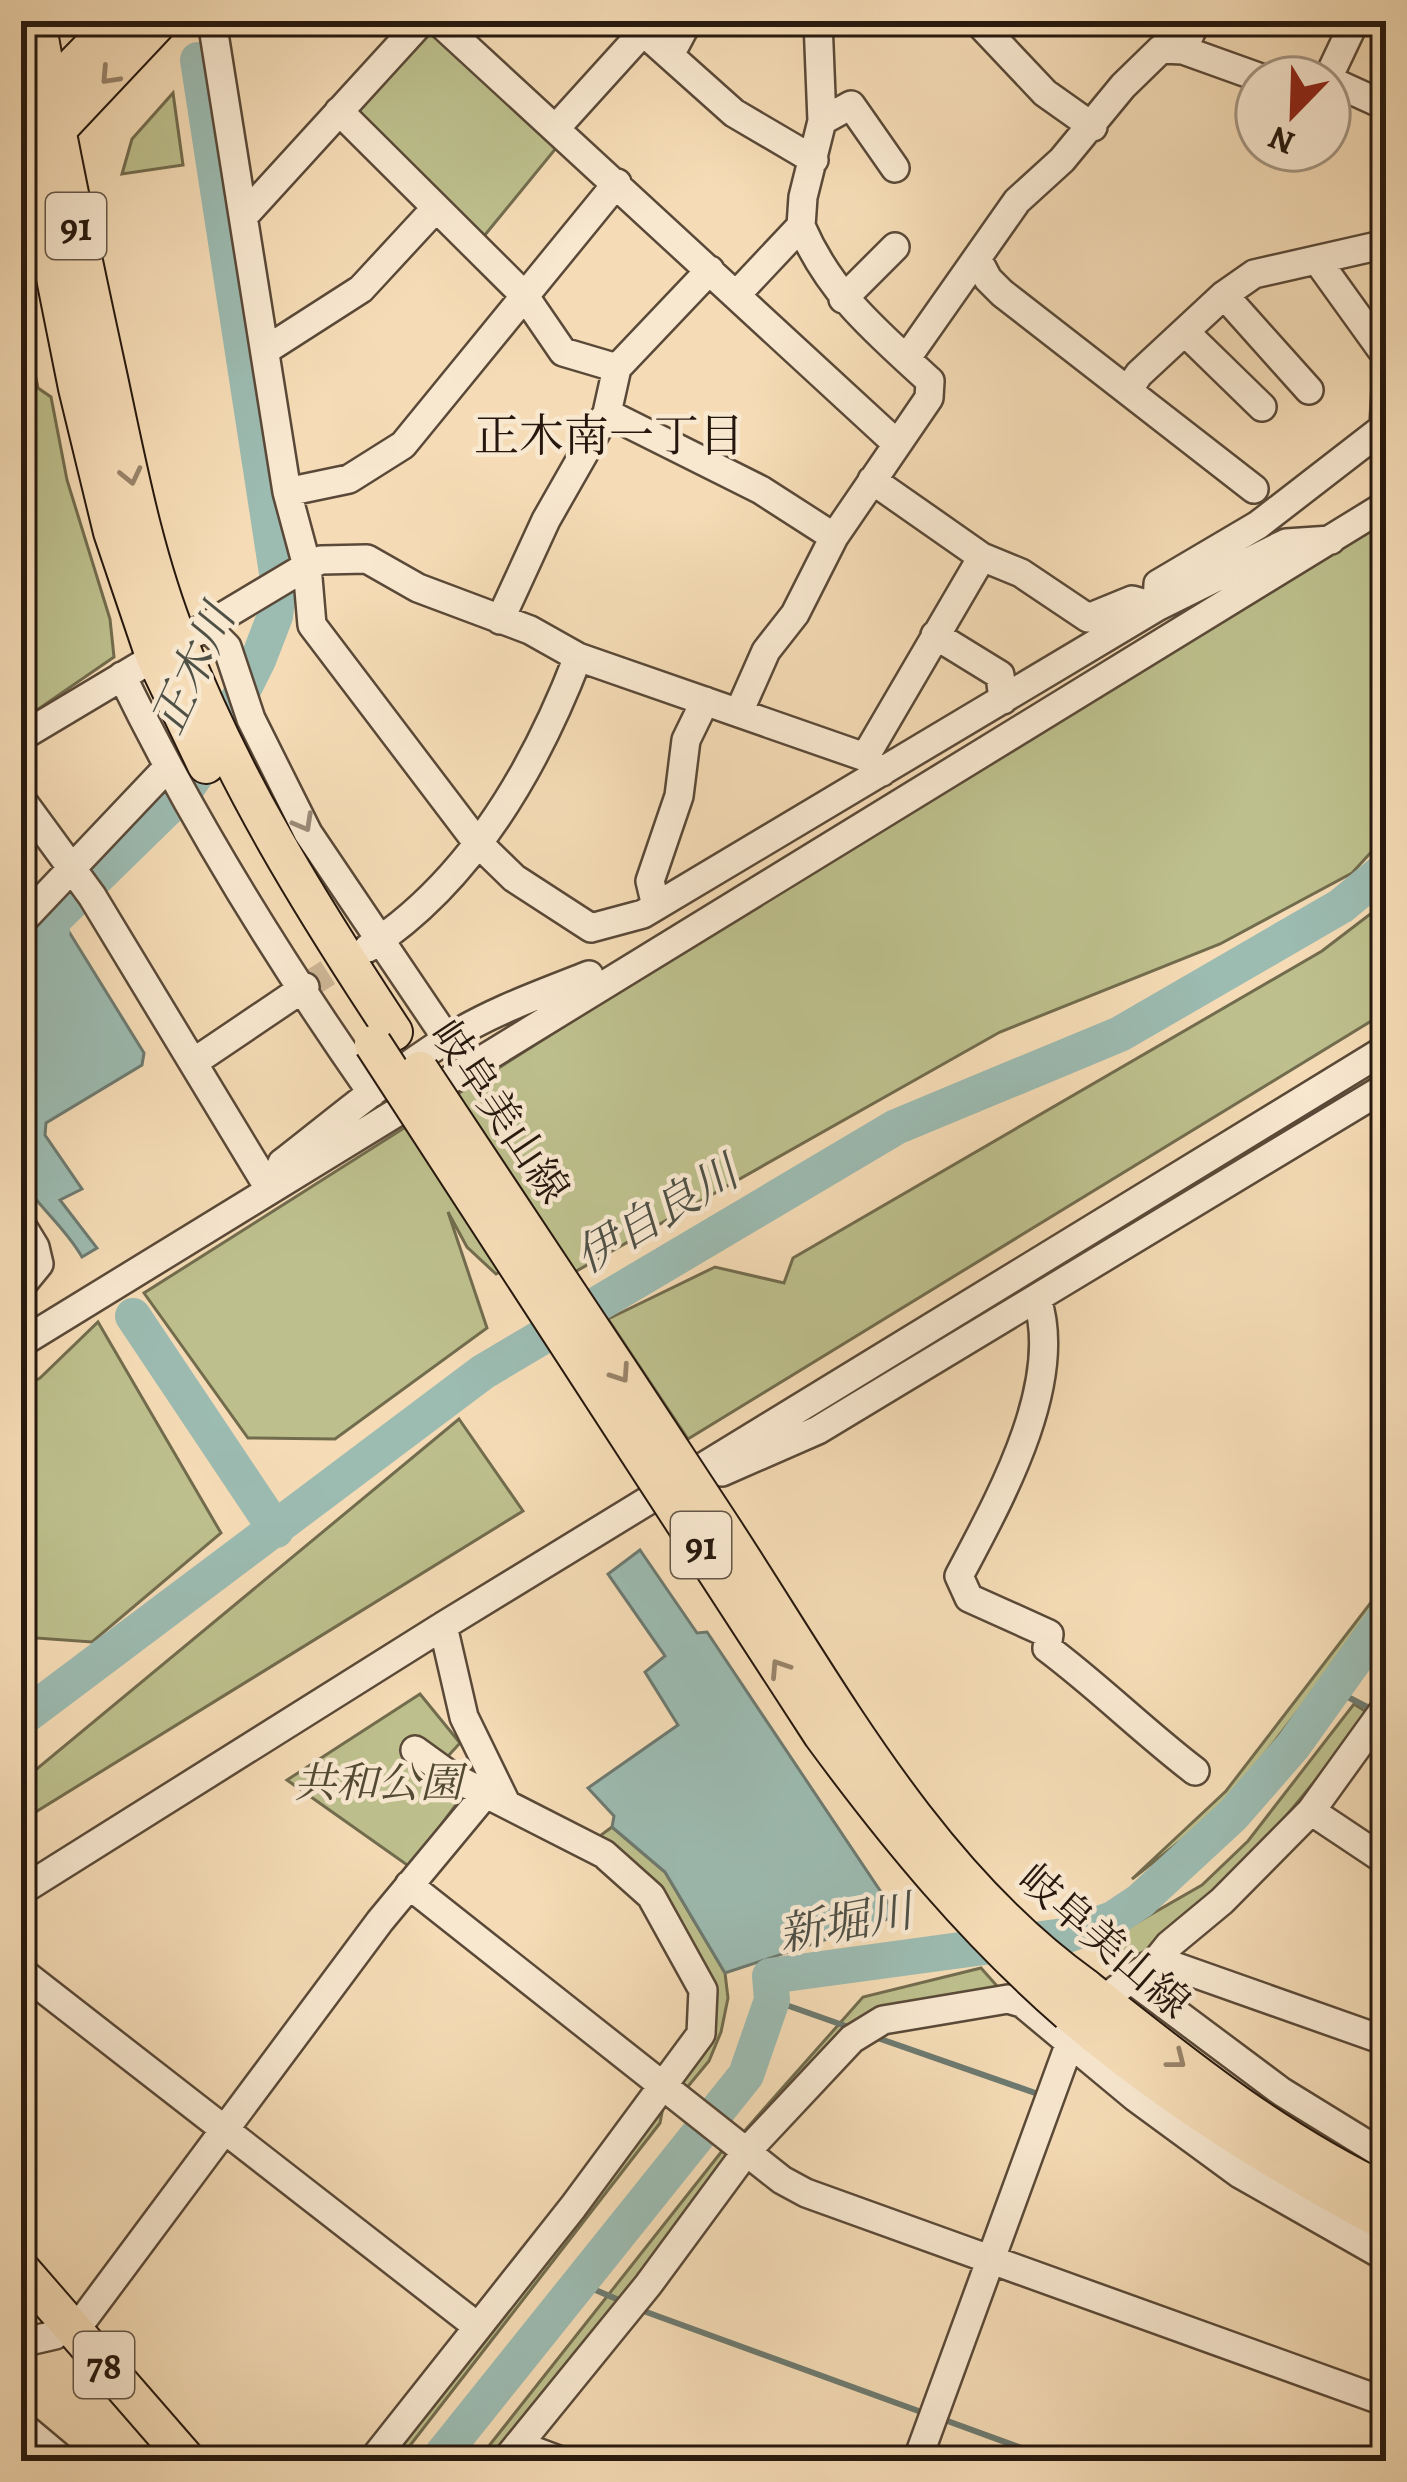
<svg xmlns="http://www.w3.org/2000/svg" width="1407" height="2482" viewBox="0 0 1407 2482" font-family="Alegreya,'Noto Serif JP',serif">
	<rect width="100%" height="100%" fill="#f5dcb6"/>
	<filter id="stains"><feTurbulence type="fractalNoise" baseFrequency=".00167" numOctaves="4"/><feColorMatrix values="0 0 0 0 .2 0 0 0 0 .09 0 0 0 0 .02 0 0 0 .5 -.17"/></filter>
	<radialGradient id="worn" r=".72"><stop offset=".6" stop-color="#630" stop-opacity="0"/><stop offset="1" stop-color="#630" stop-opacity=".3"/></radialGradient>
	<path fill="#bdc08d" stroke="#726c4e" stroke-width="3" d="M425 33 435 34 557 147 480 241 357 116 356 108Z
		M173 93 183 165 122 174 132 139Z
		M21 305 38 388 51 397 67 480 110 619 114 657 21 721Z
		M1386 513V836L1352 873 1220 944 1000 1032 557 1282 542 1250 496 1274 467 1247 448 1212 487 1328 335 1439 248 1438 144 1293 760 902Z
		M1386 902V1012L688 1439 608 1319 715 1267 784 1283 793 1258 1322 951Z
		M98 1322 221 1533 92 1642 23 1637 21 1642V1388L40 1378Z
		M459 1419 523 1511 21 1821V1782Z
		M1386 1583V1597L1223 1808 1132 1879 1226 1791Z
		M420 1694 460 1743 429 1777 461 1798 410 1867 287 1780Z
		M1354 1704 1368 1713C1320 1776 1272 1836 1217 1894 1198 1915 1165 1920 1155 1948L1116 1962 1096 1946 1202 1885 1248 1841Z
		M612 1827 665 1872 725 1973 728 1998 721 2032 709 2061 685 2090 677 2082 711 2015 597 1838Z
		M981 1968 997 1986C959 2003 917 1997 877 2009L747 2140 740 2136 863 1997Z
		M664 2102 660 2123 398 2461H380Z
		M726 2146 732 2151 729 2161 493 2461H477Z"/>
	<path fill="#9cbbb1" stroke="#6d7a70" stroke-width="3" d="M53 906 144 1053 142 1065 46 1123 45 1135 82 1189 60 1200 97 1248 82 1257C65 1227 39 1208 21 1179V938Z
		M640 1550 697 1633 707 1632 897 1916 725 1973 665 1872 612 1827 614 1816 588 1788 678 1725 645 1672 665 1656 608 1574Z"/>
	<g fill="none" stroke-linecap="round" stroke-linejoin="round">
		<path stroke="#6d7a70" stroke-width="6" d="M1342 1694 1371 1709
			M772 2000 854 2029
			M872 2036 1041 2095
			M579 2283 626 2303
			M638 2309 924 2413
			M942 2419 1057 2461"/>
		<path stroke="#9cbbb1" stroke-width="36" d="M48 962 53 920 184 792 214 748 258 660 275 616 279 586 198 60
			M133 1316 276 1530
			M21 1719 483 1372 896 1127 1120 1034 1341 906 1386 869
			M437 2461 746 2075 772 2000 770 1976 1064 1936 1113 1919 1140 1901 1233 1815 1293 1746 1386 1616"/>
		<path stroke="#ccb594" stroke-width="27" stroke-dasharray="27 14" stroke-linecap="butt" d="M305 987 364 950"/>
		<defs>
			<path id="minor" d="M212 21 287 492 307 566 312 625 476 841 514 878 591 928 643 914 1157 607 1286 543 1331 540
				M438 21 896 443
				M631 21 734 113 814 160
				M977 21 1045 93 1093 127
				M1183 50 1196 21
				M670 55 688 21
				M1328 78 1355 21
				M1329 80 1386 106
				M339 111 524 295 563 352 617 368
				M822 121 851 105 895 168
				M556 128 643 32
				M244 216 422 21
				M978 260 988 279 1002 293 1254 489
				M1317 260 1381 349 1386 350
				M737 294 801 226 803 197 822 121 818 21
				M1224 295 1309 390
				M843 299 895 247
				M1185 332 1262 407
				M266 350 361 289 435 209
				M906 359 1017 201 1062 160 1123 86 1161 49 1183 50 1261 78
				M1128 390 1139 374 1224 295 1254 274 1386 244
				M607 413 761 490 834 537
				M1384 427 1386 392
				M872 480 982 557 1021 573 1088 618 1132 600 1157 607 1158 584 1258 525 1386 426
				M287 492 349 479 403 445 617 183
				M500 620 546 520 607 413 617 368 710 270
				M207 627 227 647 251 719 308 833 447 1039
				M935 635 1000 675 1003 700
				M122 676C193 822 279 960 372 1093
				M739 712 766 651 795 614 834 537 929 398 930 381C877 332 830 294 801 226
				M21 737 307 566 321 560 367 559 418 588 530 630 578 657 865 757 882 772
				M865 757 982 557
				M21 799 92 896 270 1190
				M656 906 650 881 679 796 686 740 705 701
				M21 922 167 768
				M368 948C471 881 535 769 578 657
				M194 1062 305 987
				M279 1170 282 1163C336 1121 389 1076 446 1040 490 1012 541 994 589 975
				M21 1224 35 1247 39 1264 21 1286
				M1037 1299C1065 1384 998 1502 959 1576L969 1598 1049 1634 1047 1648C1099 1687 1144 1732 1195 1771
				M21 1343 1386 505
				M722 1472 818 1430 1386 1087
				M443 1626 464 1717 505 1801
				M1311 1811 1386 1861
				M409 1885 782 2180 806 2193 1386 2402
				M21 1891 443 1626 1386 1049
				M1157 1960 1386 2041
				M27 1976 478 2327
				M1128 1977 1282 2092 1386 2156
				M1116 1990 1157 1960 1169 1945 1222 1901 1311 1811 1386 1707
				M21 2332 29 2341 55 2335
				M74 2332 380 1921 487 1792
				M21 2425 64 2461
				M518 2445 561 2461
				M372 2461 573 2207 701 2034 703 1990 651 1896 604 1854 451 1776 415 1750
				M505 2461 648 2285 746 2152 852 2039 883 2020 1008 1999 1022 2003 1135 2097 1240 2174 1386 2257
				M917 2461 1071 2040"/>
			<path id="major" d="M37 21C58 141 83 259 109 378 128 467 145 557 179 642 234 782 311 906 394 1032
				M40 100 117 21
				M21 108 77 388 112 532 154 656 206 765
				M47 141 160 21
				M1085 1987C1181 2063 1275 2140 1386 2192
				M1069 2013C1167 2097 1273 2162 1386 2223
				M21 2269 188 2461"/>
		</defs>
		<use href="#minor" stroke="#5a4938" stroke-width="32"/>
		<use href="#major" stroke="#26180e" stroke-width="40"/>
		<use href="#minor" stroke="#f8e8d0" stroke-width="27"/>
		<use href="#major" stroke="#f5dcb6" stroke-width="36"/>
		<defs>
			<path id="major-bridge" d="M373 1044 822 1735C897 1837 974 1930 1069 2013
				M420 1070C522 1224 625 1378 726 1533 831 1694 926 1873 1085 1987"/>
		</defs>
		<use href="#major-bridge" stroke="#26180e" stroke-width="40" stroke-linecap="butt"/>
		<use href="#major-bridge" stroke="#f5dcb6" stroke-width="36"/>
	</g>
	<defs><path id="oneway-chevron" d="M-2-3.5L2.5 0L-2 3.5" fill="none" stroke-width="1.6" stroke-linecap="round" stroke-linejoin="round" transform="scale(3)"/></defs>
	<g stroke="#98846a">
		<use href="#oneway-chevron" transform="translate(109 76) rotate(133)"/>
		<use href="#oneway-chevron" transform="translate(131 476) rotate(77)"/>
		<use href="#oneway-chevron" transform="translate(621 1374) rotate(56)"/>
		<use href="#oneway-chevron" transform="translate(779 1668) rotate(-123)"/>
		<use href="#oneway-chevron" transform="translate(1177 2060) rotate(38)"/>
	</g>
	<use stroke="#9a8a79" href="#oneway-chevron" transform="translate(304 823) rotate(61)"/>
	<g text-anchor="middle" stroke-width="9" stroke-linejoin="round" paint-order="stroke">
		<g fill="#f8e8d0" stroke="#655648" stroke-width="3">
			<rect x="46" y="193" width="60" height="66" rx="9"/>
			<rect x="671" y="1512" width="60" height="66" rx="9"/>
			<rect x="74" y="2332" width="60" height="66" rx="9"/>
		</g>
		<g font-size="39" font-weight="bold" fill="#26180e">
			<text x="76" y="240">91</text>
			<text x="701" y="1559">91</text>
			<text x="104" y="2379">78</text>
		</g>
		<g font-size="42" fill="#26180e" stroke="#f8e8d0">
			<text transform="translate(501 1111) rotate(56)" y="15">岐阜美山線</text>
			<text transform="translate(1105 1940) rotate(41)" y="15">岐阜美山線</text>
		</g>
		<g font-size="42" font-style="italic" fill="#534a34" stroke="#f8e8d0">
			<text x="378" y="1797">共和公園</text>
		</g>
		<g font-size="45" fill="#26180e" stroke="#f8e8d0">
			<text x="609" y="451">正木南一丁目</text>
		</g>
		<g font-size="45" font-style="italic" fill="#4f5147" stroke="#f8e8d0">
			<text transform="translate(192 669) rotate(-65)" y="16">正木川</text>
			<text transform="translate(656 1214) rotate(-31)" y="16">伊自良川</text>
			<text transform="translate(845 1922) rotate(-11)" y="16">新堀川</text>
		</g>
	</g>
	<rect width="1407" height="2482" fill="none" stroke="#f5dcb6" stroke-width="72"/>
	<rect x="24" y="24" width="1359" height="2434" fill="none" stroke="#26180e" stroke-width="6"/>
	<rect x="36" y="36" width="1335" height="2410" fill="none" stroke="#26180e" stroke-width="3"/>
	<g transform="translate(1293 114) rotate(203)"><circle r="57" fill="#f8e8d0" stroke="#a49582" stroke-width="3"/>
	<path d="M0-9L21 45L0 30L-21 45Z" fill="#8f2418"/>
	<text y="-18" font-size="33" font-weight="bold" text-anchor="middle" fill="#26180e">N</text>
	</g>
	<rect width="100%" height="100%" filter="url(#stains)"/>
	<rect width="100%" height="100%" fill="url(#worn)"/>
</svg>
